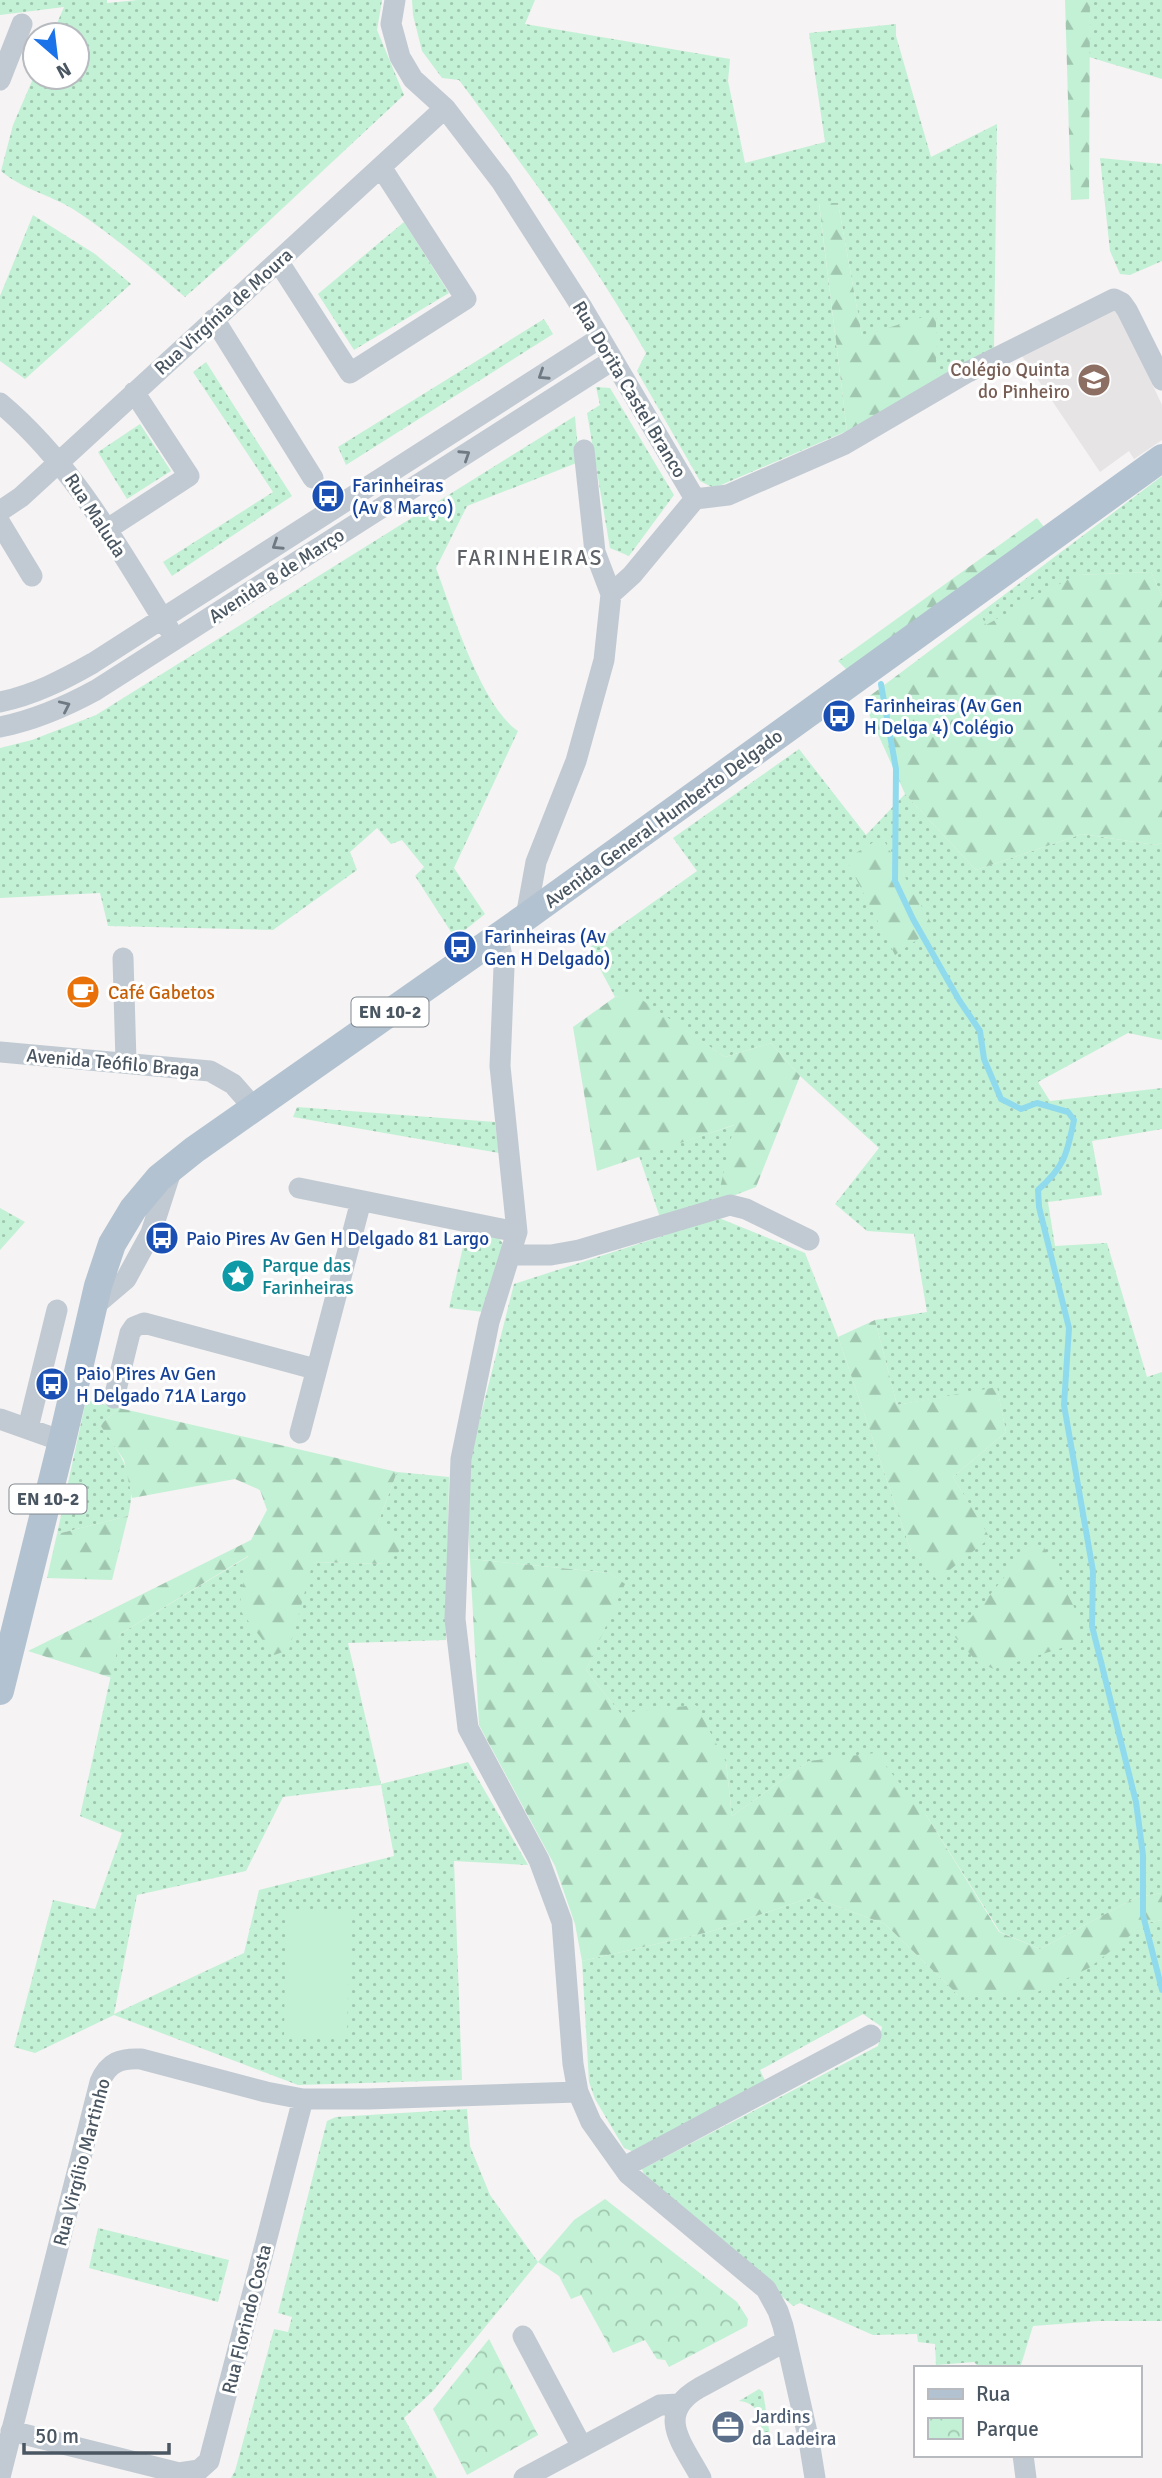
<svg xmlns="http://www.w3.org/2000/svg" width="1162" height="2478" viewBox="0 0 1162 2478" font-family="Signika,sans-serif">
	<defs>
		<pattern id="grass-dots" width="8" height="8" patternUnits="userSpaceOnUse" patternTransform="scale(1.75)"><rect width="8" height="8" fill="#c3f1d5"/><path d="M2 2h.1M6 6h.1" fill="none" stroke="#a0c6b0" stroke-width="1.8" stroke-linecap="round"/></pattern>
		<pattern id="forest-firs" width="22" height="20" patternUnits="userSpaceOnUse" patternTransform="scale(1.75)"><rect width="22" height="20" fill="#c3f1d5"/><path d="M5 1l3.5 6h-7zM16 11l3.5 6h-7z" fill="#a0c6b0"/></pattern>
		<pattern id="park-crowns" width="20" height="18" patternUnits="userSpaceOnUse" patternTransform="scale(1.75)"><rect width="20" height="18" fill="#c3f1d5"/><path d="M2 6a3 3 0 1 1 6 0M12 15a3 3 0 1 1 6 0" fill="none" stroke="#a0c6b0"/></pattern>
	</defs>
	<rect width="100%" height="100%" fill="#f5f3f3"/>
	<path fill="#e6e4e5" d="M1111 309 1118 311 1162 405V440L1134 459 1129 451 1100 472 1022 356Z"/>
	<path fill="url(#grass-dots)" fill-rule="evenodd" d="M0 0H107V3L138 0H382L377 30 404 95 226 261 185 297C149 266 113 235 73 209 50 195 22 189 1 171L13 125 35 74V77H77V35H52L64 7 0 15Z
		M412 0H535L525 24 730 59 728 81 745 163 825 142 809 33 896 24V36L931 157 997 124 994 350 936 381 862 336 838 203 819 204 847 431 714 488 700 481 637 371 646 353C591 257 525 168 459 80L442 78 422 51 413 15Z
		M1090 0H1162V79L1089 57Z
		M1100 158 1162 164V261L1130 275 1120 274 1110 251Z
		M33 215 95 254 131 284 25 379 0 361V296Z
		M404 222 449 293 354 350 318 294Z
		M544 319 553 334 346 465 338 447Z
		M206 362 292 496 172 576 163 562 273 492 193 372Z
		M596 387 610 388 674 495 629 556 610 548 587 413 600 405Z
		M575 416 579 462 467 506 436 568C452 611 481 706 518 731L454 868 485 914 455 938 415 876 424 867 402 840 391 844 377 828 350 852 357 870 273 930 108 926 100 893 0 898V748L32 740 96 715Z
		M140 424 171 471 127 499 98 452Z
		M1162 476V596L1151 572 1077 575 985 626 980 613Z
		M799 749 866 835 905 794 976 870 1082 834 1156 845 1162 843V1040L1128 1033 1038 1082 1050 1101 1162 1088V1129L1092 1141 1102 1195 1048 1202 1055 1246 1107 1243 1147 1377 1162 1372V1893L1137 1897 1040 1949 1000 1932 926 1815 809 1761 732 1816 726 1762 620 1713 586 1670 624 1584 610 1573 470 1559 465 1478 514 1284 666 1235 639 1156 735 1125 714 1216 805 1253 838 1337 911 1551 990 1539 953 1477 1006 1432 997 1388 897 1405 875 1320 927 1312 914 1234 867 1231 835 1204 879 1148 800 1076 771 1043 725 1057 632 994 615 997 589 948 697 871 673 838Z
		M297 1107 495 1122 499 1153 293 1117Z
		M0 1208 25 1222 0 1250Z
		M466 1234 498 1237 504 1245 484 1312 449 1308Z
		M86 1400 119 1408 100 1425C122 1456 138 1477 128 1516L57 1534Z
		M397 1472 449 1477 446 1640 348 1643 381 1784 468 1762 528 1865 454 1861 462 2080 298 2085 114 2015 35 2053 14 2047 53 1900 95 1909 122 1833 80 1816 120 1634 249 1556 313 1562 387 1564 378 1523ZM381 1785 394 1856 259 1890 244 1953 114 2014 137 1895 246 1871 283 1797Z
		M812 1897 885 1924 958 1995 1146 1923 1162 1920V2321H1098L1033 2326 1020 2368H980L974 2362 936 2365 935 2344 918 2342 917 2334 873 2335 800 2303 793 2306 645 2177 642 2169 878 2046 882 2027 863 2014 760 2070 766 2083 634 2152 624 2148 595 2099 589 2082 582 1961 709 1932Z
		M467 2109 470 2146 490 2195 538 2262 433 2391 404 2418 437 2478H231L235 2471 274 2329 288 2332 292 2317 278 2313 327 2121 336 2117Z
		M98 2228 229 2260 218 2302 89 2268Z
		M759 2389 763 2392 770 2436 769 2443 763 2440C760 2422 761 2403 739 2401Z"/>
	<path fill="url(#forest-firs)" d="M1065 0H1090L1089 199 1071 200Z
		M819 203H838L862 336 936 313V381L847 431Z
		M1037 518 1044 527 847 670 838 661Z
		M1151 572 1162 596V843L1156 845 1082 834 976 870 905 794 863 701 980 613 986 625 1076 575Z
		M882 837 934 928 895 955 846 859Z
		M632 993 725 1057 771 1043 800 1076 756 1187 717 1202 734 1125 597 1171 573 1027 615 997Z
		M875 1320 897 1405 997 1387 1006 1432 953 1477 990 1538 937 1580 911 1551 838 1337Z
		M119 1408 397 1472 378 1523 408 1542 387 1564 313 1562 289 1650 274 1655 239 1609 248 1556 120 1634 112 1678 28 1651 251 1540 267 1510 260 1490 235 1479 132 1498 124 1460 100 1425Z
		M128 1516 112 1580 47 1578 57 1534Z
		M1030 1546 1044 1547 1078 1615 1081 1642 994 1669 977 1662 955 1637Z
		M470 1559 610 1573 625 1584 586 1670 620 1713 696 1705 726 1762 732 1816 809 1761 875 1753 926 1815 999 1932 1040 1949 1137 1897 1162 1893V1920L1146 1923 1089 1968 1031 1995H958L885 1924 812 1897 709 1932 582 1961 575 1924 555 1866 479 1725Z"/>
	<path fill="url(#park-crowns)" d="M605 2199 737 2302 748 2319 747 2326 669 2367 665 2360 657 2359 645 2340 613 2353 581 2295 571 2299 559 2276 538 2262 574 2220Z
		M489 2339 538 2435 467 2475 433 2409Z"/>
	<path fill="#c3f1d5" d="M286 1909 350 1910 347 2038 284 2037Z"/>
	<g fill="none" stroke-linecap="round" stroke-linejoin="round">
		<path stroke="#90daee" stroke-width="6" d="M881 684 896 769 895 881 913 919 959 1000 980 1031 984 1059 1001 1099 1021 1109 1037 1103 1068 1112 1074 1120C1067 1154 1065 1166 1038 1190L1039 1207 1069 1328 1064 1405 1093 1571 1092 1626 1136 1802 1143 1855V1915L1162 1990"/>
		<path stroke="#c1cad2" stroke-width="21" d="M395 0 391 24 400 57 413 79 445 108 501 181 583 309 695 499 632 575 611 594 604 660 576 761 536 862 526 917
			M0 80 22 24
			M278 261 350 373 466 299 381 167
			M214 319 313 478
			M0 403C73 464 119 549 169 629
			M584 450 595 552 611 594
			M695 499 728 495 845 444 968 372 1114 299 1122 303 1127 310 1162 380
			M0 511 21 497 445 108
			M0 523 32 576
			M106 530 189 476 134 392
			M0 702C34 695 63 680 93 663L600 338
			M0 727C35 720 65 707 96 690L613 360
			M498 936 504 967 500 1066 517 1232 489 1322 461 1459 455 1619 468 1728 539 1860 562 1922 573 2064 578 2092 591 2122 628 2174 766 2289 778 2311 783 2326 809 2441 815 2478
			M123 958 126 1062
			M0 1052 210 1071 233 1084 254 1108
			M299 1188 517 1232
			M511 1255H551L579 1250 730 1205 746 1209 809 1240
			M93 1307 126 1279 151 1233 172 1168
			M114 1398 130 1333 134 1327 144 1323 315 1369
			M0 1419 62 1441
			M28 1428 57 1310
			M300 1433 361 1201
			M624 2167 871 2035
			M523 2336 582 2447 660 2405 679 2404
			M11 2431 179 2473 199 2470 209 2461 303 2099
			M1023 2455 1026 2478
			M0 2477 100 2082C108 2062 121 2058 141 2059L266 2092 303 2099H368L578 2092
			M524 2478 582 2447
			M701 2478C683 2444 654 2414 699 2388L786 2341"/>
		<path stroke="#b3c2d1" stroke-width="28" d="M0 1691 62 1441 98 1286 112 1244 133 1209 159 1178 194 1150 526 917 1162 458"/>
	</g>
	<defs><path id="oneway-chevron" d="M-2-3.5L2.5 0L-2 3.5" fill="none" stroke-width="1.6" stroke-linecap="round" stroke-linejoin="round" transform="scale(1.75)"/></defs>
	<g stroke="#6e7983">
		<use href="#oneway-chevron" transform="translate(543 375) rotate(147)"/>
		<use href="#oneway-chevron" transform="translate(465 455) rotate(-33)"/>
		<use href="#oneway-chevron" transform="translate(277 545) rotate(147)"/>
		<use href="#oneway-chevron" transform="translate(65 706) rotate(-25)"/>
	</g>
	<defs>
		<symbol id="school-disc" viewBox="-11 -11 22 22"><circle r="9.5" fill="#8d6e63" stroke="#fff"/><path d="M0-5L7-2L0 1L-7-2ZM-4 1L0 2.5L4 1V4Q0 6-4 4Z" fill="#fff"/></symbol>
		<symbol id="bus-disc" viewBox="-11 -11 22 22"><circle r="9.5" fill="#1a4fb4" stroke="#fff"/><path d="M-5-6H5V4H4V6H2V4H-2V6H-4V4H-5ZM-3.5-4V0h7V-4ZM-3.5 1.2v1.5H-2V1.2ZM2 1.2v1.5H3.5V1.2Z" fill="#fff"/></symbol>
		<symbol id="cafe-disc" viewBox="-11 -11 22 22"><circle r="9.5" fill="#e8710a" stroke="#fff"/><path d="M-5.5-4.5H6V0H3Q3 3.5 0 3.5H-2.5Q-5.5 3.5-5.5 0ZM3-3.2v2h1.7v-2ZM-6 4.5H4V6H-6Z" fill="#fff"/></symbol>
		<symbol id="sight-disc" viewBox="-11 -11 22 22"><circle r="9.5" fill="#0f9aa8" stroke="#fff"/><path d="M0-6L1.8-2.2L6-1.7L2.9 1.2L3.7 5.4L0 3.3L-3.7 5.4L-2.9 1.2L-6-1.7L-1.8-2.2Z" fill="#fff"/></symbol>
		<symbol id="office-disc" viewBox="-11 -11 22 22"><circle r="9.5" fill="#5c6f8a" stroke="#fff"/><path d="M-6-3h4V-5.5h4V-3h4V5H-6ZM-1-4.5V-3h2v-1.5ZM-6 0V1H6V0Z" fill="#fff"/></symbol>
	</defs>
	<g fill-rule="evenodd">
		<use href="#school-disc" x="1075" y="361" width="38" height="38"/>
		<use href="#bus-disc" x="309" y="477" width="38" height="38"/>
		<use href="#bus-disc" x="820" y="697" width="38" height="38"/>
		<use href="#bus-disc" x="441" y="928" width="38" height="38"/>
		<use href="#cafe-disc" x="64" y="973" width="38" height="38"/>
		<use href="#bus-disc" x="143" y="1219" width="38" height="38"/>
		<use href="#sight-disc" x="219" y="1257" width="38" height="38"/>
		<use href="#bus-disc" x="33" y="1365" width="38" height="38"/>
		<use href="#office-disc" x="709" y="2408" width="38" height="38"/>
	</g>
	<g text-anchor="middle" stroke-width="6" stroke-linejoin="round" paint-order="stroke">
		<g fill="#fff" stroke="#808990" stroke-width="2">
			<rect x="351.5" y="997.5" width="77" height="29" rx="5"/>
			<rect x="9.5" y="1484.5" width="77" height="29" rx="5"/>
		</g>
		<g font-size="18" font-weight="bold" fill="#4a5661">
			<text x="390" y="1018">EN 10-2</text>
			<text x="48" y="1505">EN 10-2</text>
		</g>
		<g font-size="19" fill="#4a5661" stroke="#fff">
			<text transform="translate(223 311) rotate(-42)" y="7">Rua Virgínia de Moura</text>
			<text transform="translate(630 389) rotate(59)" y="7">Rua Dorita Castel Branco</text>
			<text transform="translate(96 515) rotate(57)" y="7">Rua Maluda</text>
			<text transform="translate(276 575) rotate(-33)" y="7">Avenida 8 de Março</text>
			<text transform="translate(663 818) rotate(-36)" y="7">Avenida General Humberto Delgado</text>
			<text transform="translate(113 1062) rotate(5)" y="7">Avenida Teófilo Braga</text>
			<text transform="translate(81 2162) rotate(-75)" y="7">Rua Virgílio Martinho</text>
			<text transform="translate(246 2319) rotate(-76)" y="7">Rua Florindo Costa</text>
		</g>
		<g font-size="19" fill="#785e54" stroke="#fff" text-anchor="end">
			<text x="1070" y="376">Colégio Quinta<tspan x="1070" dy="22">do Pinheiro</tspan></text>
		</g>
		<g font-size="19" fill="#164399" stroke="#fff" text-anchor="start">
			<text x="352" y="492">Farinheiras<tspan x="352" dy="22">(Av 8 Março)</tspan></text>
			<text x="864" y="712">Farinheiras (Av Gen<tspan x="864" dy="22">H Delga 4) Colégio</tspan></text>
			<text x="484" y="943">Farinheiras (Av<tspan x="484" dy="22">Gen H Delgado)</tspan></text>
			<text x="186" y="1245">Paio Pires Av Gen H Delgado 81 Largo</text>
			<text x="76" y="1380">Paio Pires Av Gen<tspan x="76" dy="22">H Delgado 71A Largo</tspan></text>
		</g>
		<g font-size="19" fill="#c56008" stroke="#fff" text-anchor="start">
			<text x="108" y="999">Café Gabetos</text>
		</g>
		<g font-size="19" fill="#0d838f" stroke="#fff" text-anchor="start">
			<text x="262" y="1272">Parque das<tspan x="262" dy="22">Farinheiras</tspan></text>
		</g>
		<g font-size="19" fill="#4e5e75" stroke="#fff" text-anchor="start">
			<text x="752" y="2423">Jardins<tspan x="752" dy="22">da Ladeira</tspan></text>
		</g>
		<g font-size="21" letter-spacing="2" fill="#5f6368" stroke="#fff">
			<text x="530" y="565">FARINHEIRAS</text>
		</g>
	</g>
	<rect x="914" y="2366" width="228" height="91" fill="#ffffff" stroke="#b7bbc0" stroke-width="2"/>
	<rect x="928" y="2389" width="35" height="10" fill="#b3c2d1" stroke="#b7bbc0" stroke-width="2"/>
	<text x="976" y="2401" font-size="21" fill="#4a5661">Rua</text>
	<rect x="928" y="2418" width="35" height="21" fill="url(#park-crowns)" stroke="#b7bbc0" stroke-width="2"/>
	<text x="976" y="2436" font-size="21" fill="#4a5661">Parque</text>
	<g transform="translate(56 56) rotate(152)"><circle r="33" fill="#ffffff" stroke="#b7bbc0" stroke-width="2"/>
	<path d="M0-5L12 26L0 18L-12 26Z" fill="#1a73e8"/>
	<text y="-10" font-size="19" font-weight="bold" text-anchor="middle" fill="#4a5661">N</text>
	</g>
	<path d="M24 2443v10h145v-10" fill="none" stroke="#4a5661" stroke-width="3.5"/>
	<text x="35" y="2443" font-size="21" fill="#4a5661" stroke="#ffffff" stroke-width="5" paint-order="stroke">50 m</text>
</svg>
